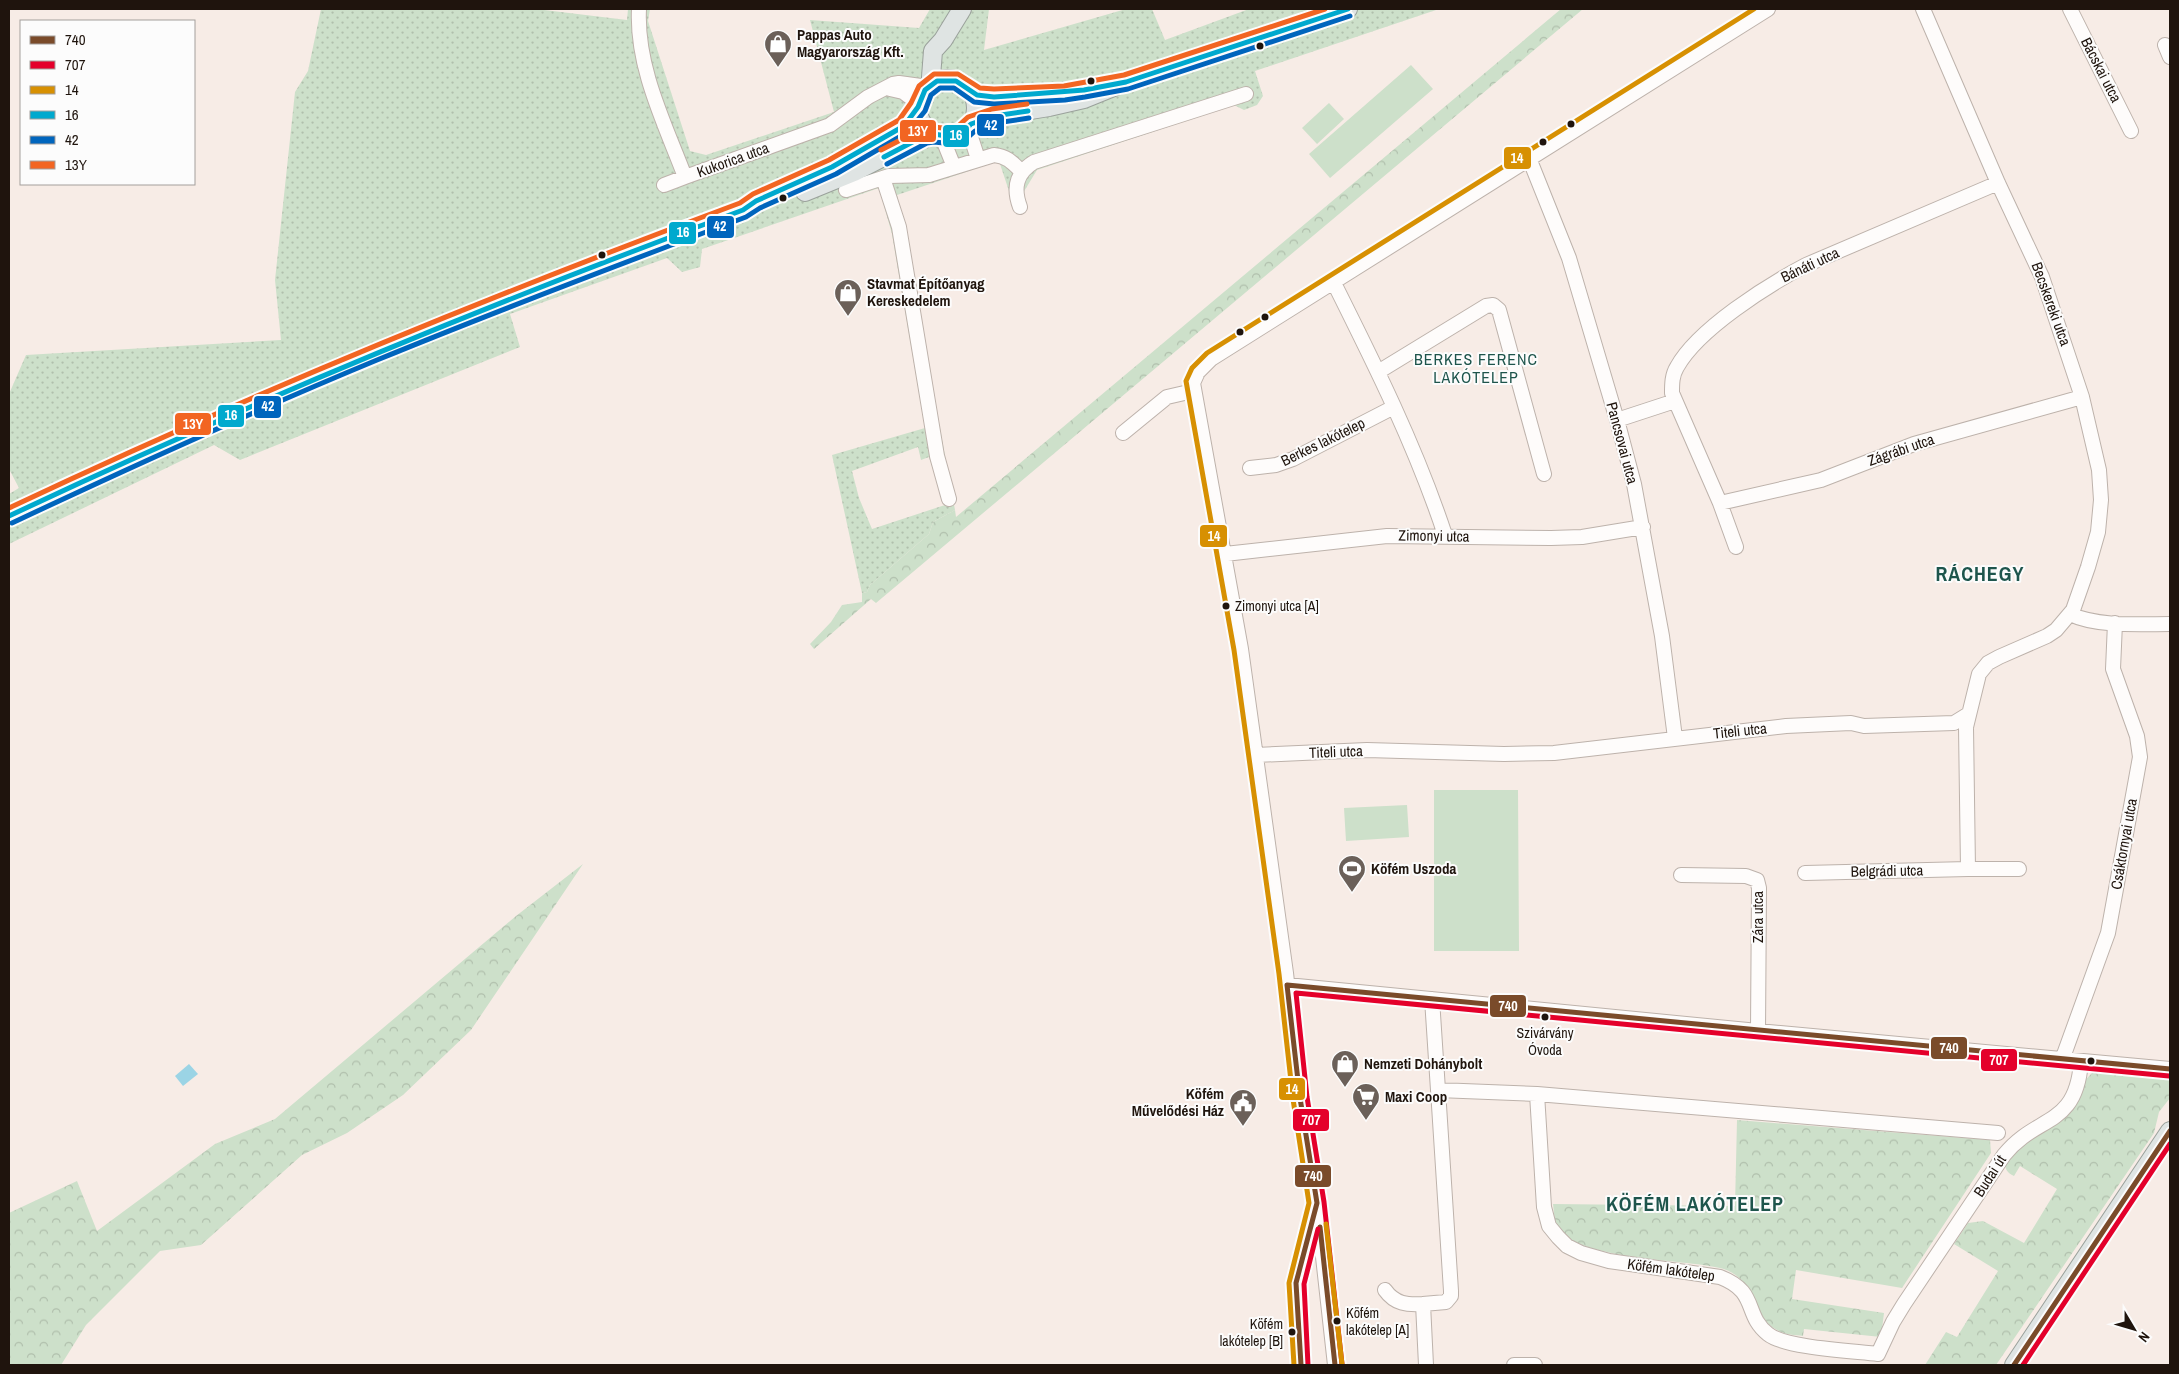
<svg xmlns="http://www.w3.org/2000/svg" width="2179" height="1374" viewBox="0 0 2179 1374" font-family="'Archivo Narrow',sans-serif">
	<defs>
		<pattern id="grass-dots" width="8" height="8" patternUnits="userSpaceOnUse" patternTransform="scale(1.25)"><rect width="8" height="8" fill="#cde0ca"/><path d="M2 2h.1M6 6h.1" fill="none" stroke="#b0bfac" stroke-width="1.8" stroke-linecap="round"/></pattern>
		<pattern id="forest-crowns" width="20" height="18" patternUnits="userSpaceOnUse" patternTransform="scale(1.25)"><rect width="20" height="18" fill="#cde0ca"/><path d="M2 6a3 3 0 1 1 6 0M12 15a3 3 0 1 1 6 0" fill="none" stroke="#b0bfac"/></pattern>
	</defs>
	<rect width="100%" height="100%" fill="#f7ece6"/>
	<path fill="url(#grass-dots)" fill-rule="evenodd" d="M321 9H536L627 20 628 9H650L648 21 690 151 706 155 834 112 810 20 919 28 930 9H989L984 50 1126 9H1152L1165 40 1249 9H1439L1255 71 1263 96 1257 105 1244 110 1234 105 1037 170 1023 193 1027 204 1015 209 999 161 897 195 955 510 933 522 929 534 870 585 867 592 862 593 832 455 925 428 892 234 879 188 702 249 700 267 682 272 667 258 510 314 520 347 240 460 214 445 9 544V494L19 488 9 469V394L26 355 281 340 275 280 295 92 308 71ZM918 447 921 460 929 457 945 505 872 529 859 498 852 471Z"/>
	<path fill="url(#forest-crowns)" d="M1561 9H1583L876 603 871 599 814 649 810 644 831 622 842 605 862 602V593L867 592 870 585 929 534 933 522 955 510 956 517Z
		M583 864 471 1030 403 1095 347 1133 302 1155 201 1245 160 1251 86 1325 61 1365H9V1213L77 1181 97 1231 215 1144 275 1119 516 916Z
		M2094 1071 2170 1080V1098L2159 1112 2154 1133 1996 1365H1925L1946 1332 1957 1337 1998 1271 1954 1244 1968 1223 1983 1221 2024 1243 2057 1189 2020 1166 2014 1176C2007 1173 2005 1169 2005 1162Z
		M1737 1120 1990 1140 1991 1153 1902 1288 1796 1270 1792 1299 1884 1313 1881 1337 1804 1329 1803 1336C1794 1335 1785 1335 1777 1330 1752 1318 1757 1277 1720 1268 1683 1259 1574 1260 1557 1226 1554 1221 1554 1210 1553 1204L1735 1206Z"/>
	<path fill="#cde0ca" d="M1411 65 1433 89 1330 178 1309 154Z
		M1329 103 1344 119 1317 144 1302 128Z
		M1434 790H1518L1519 951H1434Z
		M1407 805 1409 837 1346 841 1344 808Z"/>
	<path fill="#9bd4e5" d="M189 1064 198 1074 183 1086 175 1076Z"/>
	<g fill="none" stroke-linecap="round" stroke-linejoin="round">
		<defs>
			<path id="minor" d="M639 9C636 67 665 124 685 177L830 125 868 97 893 84 899 83 928 87
				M1923 9 1998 183 2042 277 2082 397 2099 470 2101 500 2098 532 2088 567 2073 610 2056 630 2047 636 1999 657 1988 663 1979 674 1966 727 1968 869H2019
				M2070 9 2131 131
				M2165 45 2170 57
				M890 89 903 92 919 104
				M968 128 978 159
				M942 137 954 167
				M1529 158 1569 258 1617 420 1634 484 1662 636 1675 738
				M883 178 899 227 937 456 949 499
				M664 185 685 177
				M846 190 889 176 929 175 994 155C1007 156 1013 163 1022 172
				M1020 207C1013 188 1016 173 1034 162L1246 94
				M1333 281C1375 365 1416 447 1445 535
				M1378 372 1486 306 1493 305 1499 310 1544 474
				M1617 420 1675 401
				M1123 433 1167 397 1193 391
				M1250 468 1276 465 1293 459 1394 407
				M1720 503 1821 480 1914 444 2082 397
				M1736 547 1720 503 1672 393C1672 384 1672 375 1677 367 1698 329 1768 285 1806 265L1998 183
				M1225 554 1387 536 1551 538 1582 537 1643 527
				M2070 614C2097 627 2140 624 2170 624
				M1256 755 1367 750 1504 754 1554 753 1786 726 1851 723 1864 726 1954 723 1967 715
				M1805 873 1968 869
				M1681 875 1746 876 1757 880 1759 888 1758 1031
				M1287 985 1758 1031 2170 1069
				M1432 999 1438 1090
				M2062 1060 2108 933 2140 757 2137 736 2113 669 2115 623
				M1537 1094 1998 1133
				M1385 1290C1395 1304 1407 1305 1423 1304
				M1335 1365 1317 1203 1300 1098 1286 973 1241 649 1193 383 1198 372 1211 359 1768 9
				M1426 1365 1423 1304 1446 1302 1451 1296V1291L1438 1090 1537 1094 1544 1207 1549 1226 1558 1237 1567 1246 1581 1253 1609 1261 1720 1277C1759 1292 1743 1314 1768 1334 1785 1348 1854 1351 1878 1354L1893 1322 1904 1304 2004 1155C2037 1114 2076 1128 2081 1062
				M1514 1365H1535"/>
			<path id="major" d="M918 108a29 29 0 1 1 58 0a29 29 0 1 1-58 0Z
				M932 84 931 77 933 51 943 40 962 9
				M970 92 983 96 994 97 1076 91
				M971 124 994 116 1049 107 1084 99 1126 82 1348 9
				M805 192 854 172 914 141 934 134
				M9 516C248 401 494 301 743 210L756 201 832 167 890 135 904 126 918 107
				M2014 1365 2170 1131"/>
		</defs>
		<use href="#minor" stroke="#bdb2ab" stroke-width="16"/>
		<use href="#major" stroke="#9aa19b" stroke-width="20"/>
		<use href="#minor" stroke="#fefcfb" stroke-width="14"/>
		<use href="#major" stroke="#dfe4e3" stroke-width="18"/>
		<defs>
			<path id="bus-1" d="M1287 985 2170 1069
				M1287 985 1300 1098 1317 1203 1296 1283 1301 1365
				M1320 1227 1335 1365
				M2014 1365 2170 1131"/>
			<path id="bus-2" d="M1342 1364 1324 1202 1307 1097 1296 993 2169 1076
				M1308 1365 1304 1284 1318 1229
				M2023 1365 2170 1144"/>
			<path id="bus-3" d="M1326 1224 1342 1364
				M1294 1365 1289 1283 1309 1203 1293 1099 1279 974 1234 650 1186 381 1192 368 1207 353 1754 9"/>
			<path id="bus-4" d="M884 157 924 136 934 134 952 137 961 134 971 124 994 116 1028 111
				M9 516C249 403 494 302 743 210L756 201 832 167 904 126 918 107 925 90 937 81H956L977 95 994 97 1084 90 1126 82 1348 9"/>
			<path id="bus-5" d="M887 164 927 143 934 142 954 144 965 140 975 131 996 123 1029 118
				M12 523C133 466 254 411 377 360 499 310 623 263 746 217L760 208 836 174 908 132 925 111 931 95 940 88H954L974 102 994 104 1065 100 1085 97 1128 89 1350 16"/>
			<path id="bus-6" d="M881 150 922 129 934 127 951 129 957 127 968 117 992 109 1027 104
				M9 508C248 395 492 295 740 203L753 194 829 160 899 120 911 103 919 86 934 74H958L980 88 994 89 1064 86 1124 75 1325 9"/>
		</defs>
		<use href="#bus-1" stroke="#fcfcfc" stroke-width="9"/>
		<use href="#bus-2" stroke="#fcfcfc" stroke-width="9"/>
		<use href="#bus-3" stroke="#fcfcfc" stroke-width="9"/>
		<use href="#bus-4" stroke="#fcfcfc" stroke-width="9"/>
		<use href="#bus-5" stroke="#fcfcfc" stroke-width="9"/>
		<use href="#bus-6" stroke="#fcfcfc" stroke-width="9"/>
		<use href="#bus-1" stroke="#7a4b2a" stroke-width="5"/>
		<use href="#bus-2" stroke="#e4002b" stroke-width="5"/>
		<use href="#bus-3" stroke="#d79002" stroke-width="5"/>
		<use href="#bus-4" stroke="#00a9ce" stroke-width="5"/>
		<use href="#bus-5" stroke="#0065bd" stroke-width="5"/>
		<use href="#bus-6" stroke="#f26522" stroke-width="5"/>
	</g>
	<defs>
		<symbol id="shop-pin" viewBox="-11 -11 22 30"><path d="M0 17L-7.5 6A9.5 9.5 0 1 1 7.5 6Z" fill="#6b6059" stroke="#fcfcfc"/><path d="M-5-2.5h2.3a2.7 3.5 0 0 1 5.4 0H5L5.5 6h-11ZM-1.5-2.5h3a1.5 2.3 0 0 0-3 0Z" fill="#fff"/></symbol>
		<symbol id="stadium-pin" viewBox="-11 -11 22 30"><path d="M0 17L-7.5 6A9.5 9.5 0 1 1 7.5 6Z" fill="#6b6059" stroke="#fcfcfc"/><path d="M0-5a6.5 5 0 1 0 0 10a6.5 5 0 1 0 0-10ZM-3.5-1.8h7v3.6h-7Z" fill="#fff"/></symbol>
		<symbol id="supermarket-pin" viewBox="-11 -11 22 30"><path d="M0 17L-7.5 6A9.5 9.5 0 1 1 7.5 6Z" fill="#6b6059" stroke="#fcfcfc"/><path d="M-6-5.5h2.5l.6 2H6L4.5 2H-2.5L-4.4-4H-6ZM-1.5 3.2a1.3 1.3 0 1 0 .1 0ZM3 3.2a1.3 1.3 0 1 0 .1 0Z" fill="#fff"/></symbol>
		<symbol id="civic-pin" viewBox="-11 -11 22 30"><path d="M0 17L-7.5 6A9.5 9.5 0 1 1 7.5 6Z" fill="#6b6059" stroke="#fcfcfc"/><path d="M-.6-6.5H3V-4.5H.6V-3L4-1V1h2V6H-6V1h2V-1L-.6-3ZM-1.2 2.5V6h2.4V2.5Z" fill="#fff"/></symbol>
	</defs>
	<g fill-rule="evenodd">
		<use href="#shop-pin" x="762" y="28" width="32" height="43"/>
		<use href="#shop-pin" x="832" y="277" width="32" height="43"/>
		<use href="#stadium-pin" x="1336" y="853" width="32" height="43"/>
		<use href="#shop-pin" x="1329" y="1048" width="32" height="43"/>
		<use href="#supermarket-pin" x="1350" y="1081" width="32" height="43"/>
		<use href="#civic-pin" x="1227" y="1087" width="32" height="43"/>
	</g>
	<g fill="#1f140d" stroke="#fcfcfc" stroke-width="2">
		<circle cx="1260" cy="46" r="4.5"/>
		<circle cx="1091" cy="81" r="4.5"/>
		<circle cx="1571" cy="124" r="4.5"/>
		<circle cx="1543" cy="142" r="4.5"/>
		<circle cx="783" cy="198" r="4.5"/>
		<circle cx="602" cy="255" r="4.5"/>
		<circle cx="1265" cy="317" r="4.5"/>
		<circle cx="1240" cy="332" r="4.5"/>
		<circle cx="1226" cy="606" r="4.5"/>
		<circle cx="1545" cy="1017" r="4.5"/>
		<circle cx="2091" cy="1061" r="4.5"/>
		<circle cx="1337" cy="1321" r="4.5"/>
		<circle cx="1292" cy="1332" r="4.5"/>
	</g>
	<g text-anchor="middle" stroke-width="4" stroke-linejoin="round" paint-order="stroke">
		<g font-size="14" fill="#1f140d" stroke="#fcfcfc" text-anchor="start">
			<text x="1235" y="611">Zimonyi utca [A]</text>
			<text x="1545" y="1038" text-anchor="middle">Szivárvány<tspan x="1545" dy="17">Óvoda</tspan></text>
			<text x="1346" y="1318">Köfém<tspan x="1346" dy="17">lakótelep [A]</tspan></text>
			<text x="1283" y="1329" text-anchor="end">Köfém<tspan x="1283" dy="17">lakótelep [B]</tspan></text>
		</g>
		<g font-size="15" font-weight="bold" fill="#1f140d" stroke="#fcfcfc" text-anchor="start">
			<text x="797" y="40">Pappas Auto<tspan x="797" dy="17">Magyarország Kft.</tspan></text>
			<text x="867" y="289">Stavmat Építőanyag<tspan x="867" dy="17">Kereskedelem</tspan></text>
			<text x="1371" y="874">Köfém Uszoda</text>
			<text x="1364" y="1069">Nemzeti Dohánybolt</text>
			<text x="1224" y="1099" text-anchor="end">Köfém<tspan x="1224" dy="17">Művelődési Ház</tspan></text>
			<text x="1385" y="1102">Maxi Coop</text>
		</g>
		<g font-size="15" fill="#1f140d" stroke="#fcfcfc">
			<text transform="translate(2101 70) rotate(63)" y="5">Bácskai utca</text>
			<text transform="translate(733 160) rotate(-20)" y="5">Kukorica utca</text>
			<text transform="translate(1810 265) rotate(-25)" y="5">Bánáti utca</text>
			<text transform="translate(2051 304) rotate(70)" y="5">Becskereki utca</text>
			<text transform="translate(1323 442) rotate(-26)" y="5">Berkes lakótelep</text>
			<text transform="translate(1622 443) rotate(75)" y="5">Pancsovai utca</text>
			<text transform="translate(1901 450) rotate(-19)" y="5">Zágrábi utca</text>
			<text transform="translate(1434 536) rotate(1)" y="5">Zimonyi utca</text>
			<text transform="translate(1740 731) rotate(-6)" y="5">Titeli utca</text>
			<text transform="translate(1336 752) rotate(-2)" y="5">Titeli utca</text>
			<text transform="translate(2124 844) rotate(-80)" y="5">Csáktornyai utca</text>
			<text transform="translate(1887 871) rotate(-1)" y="5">Belgrádi utca</text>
			<text transform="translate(1758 917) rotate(-90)" y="5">Zára utca</text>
			<text transform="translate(1990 1176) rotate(-57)" y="5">Budai út</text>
			<text transform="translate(1671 1270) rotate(8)" y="5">Köfém lakótelep</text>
		</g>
		<g font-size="16" letter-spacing="1" fill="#1e554c" stroke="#fcfcfc">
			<text x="1476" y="365">BERKES FERENC<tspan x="1476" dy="18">LAKÓTELEP</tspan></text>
		</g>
		<g font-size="20" font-weight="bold" letter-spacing="1" fill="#1e554c" stroke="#fcfcfc">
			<text x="1980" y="581">RÁCHEGY</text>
			<text x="1695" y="1211">KÖFÉM LAKÓTELEP</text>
		</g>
	</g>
	<g stroke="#fcfcfc" stroke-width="2">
		<rect x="976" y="113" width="29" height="24" rx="5" fill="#0065bd"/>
		<rect x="899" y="119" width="38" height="24" rx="5" fill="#f26522"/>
		<rect x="942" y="124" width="28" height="24" rx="5" fill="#00a9ce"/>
		<rect x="1503" y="146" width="29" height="24" rx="5" fill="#d79002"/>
		<rect x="706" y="215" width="29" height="24" rx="5" fill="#0065bd"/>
		<rect x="668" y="221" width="29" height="24" rx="5" fill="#00a9ce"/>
		<rect x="253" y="395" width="29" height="24" rx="5" fill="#0065bd"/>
		<rect x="217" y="404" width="28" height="24" rx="5" fill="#00a9ce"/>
		<rect x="174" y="412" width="38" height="24" rx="5" fill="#f26522"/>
		<rect x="1199" y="524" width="29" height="24" rx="5" fill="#d79002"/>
		<rect x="1489" y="994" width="38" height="24" rx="5" fill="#7a4b2a"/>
		<rect x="1930" y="1036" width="38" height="24" rx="5" fill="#7a4b2a"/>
		<rect x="1980" y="1048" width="38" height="24" rx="5" fill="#e4002b"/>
		<rect x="1278" y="1077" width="28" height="24" rx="5" fill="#d79002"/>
		<rect x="1292" y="1108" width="38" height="24" rx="5" fill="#e4002b"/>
		<rect x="1294" y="1164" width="38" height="24" rx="5" fill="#7a4b2a"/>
	</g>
	<g font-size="14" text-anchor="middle" font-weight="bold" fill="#fff">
		<text x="991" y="130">42</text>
		<text x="918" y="136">13Y</text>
		<text x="956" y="140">16</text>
		<text x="1517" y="163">14</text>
		<text x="720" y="231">42</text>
		<text x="683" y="237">16</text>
		<text x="268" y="411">42</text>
		<text x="231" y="420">16</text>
		<text x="193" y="429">13Y</text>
		<text x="1214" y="541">14</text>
		<text x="1508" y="1011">740</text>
		<text x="1949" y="1053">740</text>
		<text x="1999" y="1065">707</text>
		<text x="1292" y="1094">14</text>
		<text x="1311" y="1125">707</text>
		<text x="1313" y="1181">740</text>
	</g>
	<rect width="2179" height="1374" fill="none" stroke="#1f140d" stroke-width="20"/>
	<rect x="20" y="20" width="175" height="165" fill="#fcfcfc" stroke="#a49f9c"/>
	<rect x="30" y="36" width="25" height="8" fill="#7a4b2a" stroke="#a49f9c"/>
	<text x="65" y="45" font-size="15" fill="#1f140d">740</text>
	<rect x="30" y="61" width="25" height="8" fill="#e4002b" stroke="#a49f9c"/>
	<text x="65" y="70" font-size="15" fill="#1f140d">707</text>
	<rect x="30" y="86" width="25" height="8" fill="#d79002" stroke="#a49f9c"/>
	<text x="65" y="95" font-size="15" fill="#1f140d">14</text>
	<rect x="30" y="111" width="25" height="8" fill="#00a9ce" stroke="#a49f9c"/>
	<text x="65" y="120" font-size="15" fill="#1f140d">16</text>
	<rect x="30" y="136" width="25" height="8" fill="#0065bd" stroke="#a49f9c"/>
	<text x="65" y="145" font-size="15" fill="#1f140d">42</text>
	<rect x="30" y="161" width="25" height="8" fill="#f26522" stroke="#a49f9c"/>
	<text x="65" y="170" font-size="15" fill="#1f140d">13Y</text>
	<g transform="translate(2134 1329) rotate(128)" stroke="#fcfcfc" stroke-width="4" paint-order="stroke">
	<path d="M0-4L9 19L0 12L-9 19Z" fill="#1f140d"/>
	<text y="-8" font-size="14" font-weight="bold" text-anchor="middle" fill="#1f140d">N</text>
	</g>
</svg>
